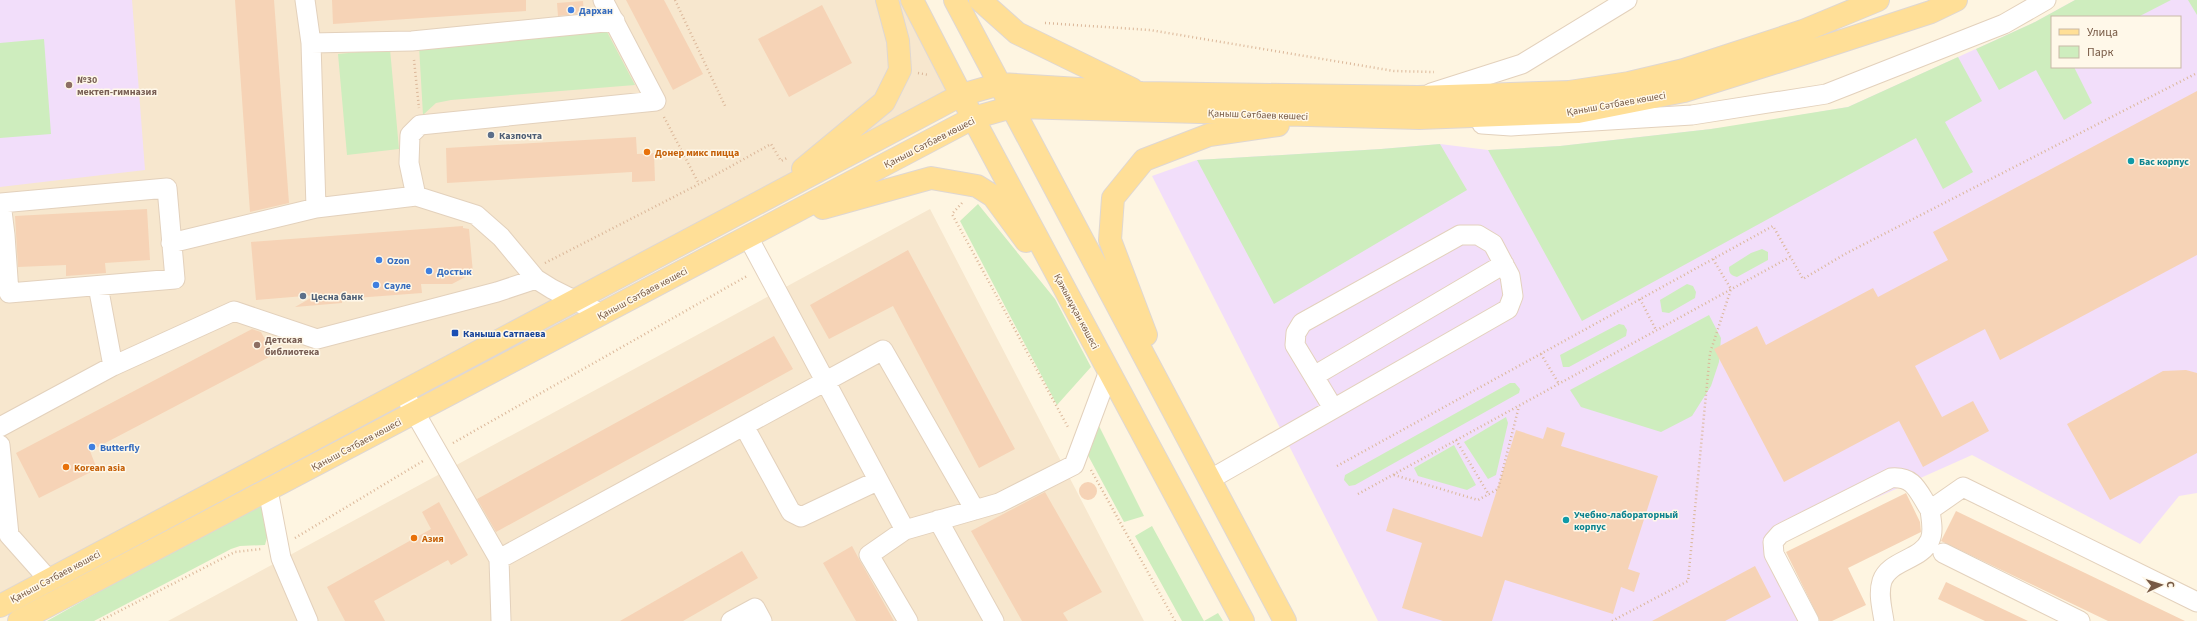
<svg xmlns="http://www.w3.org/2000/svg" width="2197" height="621" viewBox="0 0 2197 621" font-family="'Source Sans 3',sans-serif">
	<rect width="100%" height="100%" fill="#fef5e1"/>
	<path fill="#f7e7ce" d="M0 0H912L961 95 0 606Z
		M930 209 1144 621H168Z"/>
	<path fill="#f2defa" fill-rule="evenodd" d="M0 0H132L145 170 0 187Z
		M2075 0H2197V493L2179 496 2140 544 1972 455 1768 546 1799 621H1378L1152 176 1197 160 1381 149 1440 144 1488 150 1560 146 1729 127 1848 107 2035 22ZM2052 17H2180V67H2052Z"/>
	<path fill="#ceedbe" d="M2075 0H2171L2138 17H2052V67H2074L2092 103 2064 120 2036 70 1999 90 1976 49 2035 22Z
		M2188 0H2197V15Z
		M605 28 635 85 451 100 436 103 423 115 419 46Z
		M44 39 51 134 0 138V43Z
		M390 49 399 149 347 155 338 54Z
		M1958 57 1982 101 1945 122 1973 172 1943 189 1916 138 1582 321 1488 150 1560 146 1711 129 1848 107Z
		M1440 144 1467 190 1274 304 1197 160 1381 149Z
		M978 204 1055 299 1091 367 1057 405 960 221Z
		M1762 249 1768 252V260L1737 277C1730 275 1729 273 1729 267L1751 253Z
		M1687 284 1693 286 1696 292 1695 298 1669 313 1662 312 1660 300Z
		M1709 315 1721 338 1719 362 1711 386 1692 416 1661 432 1581 407 1570 390Z
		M1619 324 1624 325 1627 330 1626 336 1569 367H1563L1560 355Z
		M1510 383H1515L1520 389 1519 393 1355 485 1349 486 1344 480 1345 475Z
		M1506 417 1508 423 1496 475 1488 479 1464 442Z
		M1096 420 1144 516 1124 522 1084 448Z
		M1454 445 1476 485 1467 490 1418 476 1414 468Z
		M264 499 268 534 265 545 240 546 231 549 94 621H47Z
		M1152 526 1204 621 1218 613 1223 621H1182L1135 536Z"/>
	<path fill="#f6d3b6" d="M235 0H274L289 203 250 212Z
		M332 0H526V11L333 24Z
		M626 0H664L703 74 673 90Z
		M583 1 584 13 558 16 557 3Z
		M822 5 852 63 789 97 758 39Z
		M2197 91V255L2000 360 1985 329 1915 366 1942 417 1973 401 1989 431 1923 467 1899 421 1784 482 1714 349 1757 326 1766 345 1873 288 1878 297 1948 260 1933 232Z
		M636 137 637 154 654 153 655 181 632 182V172L447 183 446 148Z
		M147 209 150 260 105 263 106 273 66 276V265L18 267 15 216Z
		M463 226V228L469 229 473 273 452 284H421L422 293 342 299V303L295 307 316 295 256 300 251 242Z
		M908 250 1015 449 979 468 893 306 829 339 810 305Z
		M252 329 261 332 273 355 90 451 97 469 39 498 16 453Z
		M774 336 793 369 496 532 477 499Z
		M2186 370 2197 373V453L2110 500 2067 424 2163 371Z
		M1547 427 1565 433 1561 446 1658 476 1628 569 1640 573 1634 592 1621 587 1613 614 1505 580 1492 621H1443L1402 608 1422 543 1386 531 1393 508 1482 537 1516 430 1543 439Z
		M1079 491a9 9 0 1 1 18 0a9 9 0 1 1-18 0Z
		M1045 492 1102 592 1063 613 1068 621H1022L971 531Z
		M1906 493 1920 522 1921 532 1848 568 1866 605 1832 621H1820L1786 552Z
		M439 502 468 555 451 565 448 560 374 601 385 621H345L327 587 431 529 422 512Z
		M1956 511 2185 621H2108L1941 541Z
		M852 546 859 559 894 621H856L823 563Z
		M742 551 758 578 683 621H620Z
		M1755 566 1771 597 1725 621H1652Z
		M1946 582 2028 621H1985L1938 599Z"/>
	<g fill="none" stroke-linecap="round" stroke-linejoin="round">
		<defs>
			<path id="minor" d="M305 0 311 43 316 208 416 196 476 215 501 237 536 279 552 289 602 314
				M311 43 412 41 615 21
				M1431 93 1522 64 1627 0
				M1482 124 1511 126 1692 115 1826 94 2004 24 2046 0
				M416 196 409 163 410 135 420 125 656 101 603 0
				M0 235H5L9 293 175 279 167 188 1 203 5 235
				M748 237 905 530 999 503 1074 465 1109 371
				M171 243 316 208
				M98 286 113 366
				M1314 376 1504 264
				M403 392 499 559 501 621
				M744 426 791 512 801 517 877 481
				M0 427 113 366 234 311 317 339 497 292 536 279
				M0 445 9 535 49 580
				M1209 480 1508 309 1513 296 1510 276 1493 244 1478 235H1460L1302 323 1296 333 1295 345 1333 408
				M268 490 281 558 308 621
				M938 520 994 621
				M905 530 869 555 908 621
				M1943 553 2080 621
				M499 559 883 350 975 510
				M731 621 755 608 762 621
				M1809 621 1774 554 1773 542 1780 534 1891 478C1915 476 1918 492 1930 510
				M1884 621C1882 608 1878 594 1882 581 1889 560 1922 560 1930 540 1934 531 1931 519 1930 510L1963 487 2197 602"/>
			<path id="major" d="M912 0 973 118 1243 621
				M955 0 1285 621
				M980 0 1017 33 1132 89
				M803 169 884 102 900 70 898 41 887 0
				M823 208 931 178 977 186 993 196 1026 241
				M1146 335 1110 240 1113 198 1144 160 1209 135 1278 125
				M0 606 961 95 1000 84 1142 93 1418 97 1569 92 1629 83 1684 70 1803 31 1878 0
				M19 621 973 118 1012 107 1419 118 1578 112 1684 91 1796 56 1931 12 1956 0"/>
		</defs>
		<use href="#minor" stroke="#e3d1bc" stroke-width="21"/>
		<use href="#major" stroke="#dfd7d2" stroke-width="24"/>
		<path stroke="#dbb799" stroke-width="2.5" stroke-dasharray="1 3" stroke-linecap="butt" d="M675 0 726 108
			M1045 23 1150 30 1394 71 1434 72
			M414 60 419 108
			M918 73 929 75
			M664 117 699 184
			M962 203 952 214 1069 429
			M545 263 699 184 771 144 781 161 787 158
			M1640 299 1656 330
			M1541 354 1559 384
			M1456 440 1489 495
			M453 443 747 276
			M1337 466 1773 226 1803 279 1845 254 2197 73
			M1091 470 1175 621
			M1394 475 1478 500 1498 489 1519 406
			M1358 494 1790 257
			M295 538 423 461
			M100 621 235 552 261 549
			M1612 621 1688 581 1710 353 1731 289 1713 259"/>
		<use href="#minor" stroke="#fff" stroke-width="19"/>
		<use href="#major" stroke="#ffdf97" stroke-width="22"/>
	</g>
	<g fill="#3f7fe0" stroke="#fff8e9" stroke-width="1.5">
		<circle cx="571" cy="10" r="4"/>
		<circle cx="379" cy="260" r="4"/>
		<circle cx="429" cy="271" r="4"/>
		<circle cx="376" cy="285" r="4"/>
		<circle cx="92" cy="447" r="4"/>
	</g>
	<g fill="#8d6e63" stroke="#fff8e9" stroke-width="1.5">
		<circle cx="69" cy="85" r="4"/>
		<circle cx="257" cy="345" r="4"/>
	</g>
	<g fill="#5c6f8a" stroke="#fff8e9" stroke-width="1.5">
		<circle cx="491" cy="135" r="4"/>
		<circle cx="303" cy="296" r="4"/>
	</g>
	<g fill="#e8710a" stroke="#fff8e9" stroke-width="1.5">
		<circle cx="647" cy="152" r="4"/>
		<circle cx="66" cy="467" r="4"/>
		<circle cx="414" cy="538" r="4"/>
	</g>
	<g fill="#0f9aa8" stroke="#fff8e9" stroke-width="1.5">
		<circle cx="2131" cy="161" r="4"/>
		<circle cx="1566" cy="520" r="4"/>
	</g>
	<rect fill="#1a4fb4" stroke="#fff8e9" stroke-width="1.5" x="451" y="329" width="8" height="8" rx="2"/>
	<g text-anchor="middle" stroke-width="3" stroke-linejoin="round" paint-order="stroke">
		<g font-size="10" font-weight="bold" fill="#366cbe" stroke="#fff8e9" text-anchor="start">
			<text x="579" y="14">Дархан</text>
			<text x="387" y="264">Ozon</text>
			<text x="437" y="275">Достык</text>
			<text x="384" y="289">Сауле</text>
			<text x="100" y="451">Butterfly</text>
		</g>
		<g font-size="10" font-weight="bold" fill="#785e54" stroke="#fff8e9" text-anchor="start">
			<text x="77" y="83">№30<tspan x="77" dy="12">мектеп-гимназия</tspan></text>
			<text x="265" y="343">Детская<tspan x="265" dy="12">библиотека</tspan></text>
		</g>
		<g font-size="10" fill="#785a45" stroke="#fff8e9">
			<text transform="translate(1616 103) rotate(-10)" y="4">Қаныш Сәтбаев көшесі</text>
			<text transform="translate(1258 114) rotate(2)" y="4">Қаныш Сәтбаев көшесі</text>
			<text transform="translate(929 142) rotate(-27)" y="4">Қаныш Сәтбаев көшесі</text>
			<text transform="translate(642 293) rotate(-28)" y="4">Қаныш Сәтбаев көшесі</text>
			<text transform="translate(1077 311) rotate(62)" y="4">Қажымұқан көшесі</text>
			<text transform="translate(356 444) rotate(-28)" y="4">Қаныш Сәтбаев көшесі</text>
			<text transform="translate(55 576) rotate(-28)" y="4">Қаныш Сәтбаев көшесі</text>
		</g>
		<g font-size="10" font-weight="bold" fill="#4e5e75" stroke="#fff8e9" text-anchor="start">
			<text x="499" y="139">Казпочта</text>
			<text x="311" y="300">Цесна банк</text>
		</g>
		<g font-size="10" font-weight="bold" fill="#c56008" stroke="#fff8e9" text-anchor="start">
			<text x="655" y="156">Донер микс пицца</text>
			<text x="74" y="471">Korean asia</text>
			<text x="422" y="542">Азия</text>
		</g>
		<g font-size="10" font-weight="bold" fill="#0d838f" stroke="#fff8e9" text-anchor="start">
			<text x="2139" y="165">Бас корпус</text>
			<text x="1574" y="518">Учебно-лабораторный<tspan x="1574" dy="12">корпус</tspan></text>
		</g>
		<g font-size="10" font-weight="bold" fill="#164399" stroke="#fff8e9" text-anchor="start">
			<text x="463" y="337">Каныша Сатпаева</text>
		</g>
	</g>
	<rect x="2051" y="16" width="130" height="52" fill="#fff8e9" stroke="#c9b9a7"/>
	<rect x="2059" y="29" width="20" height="6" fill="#ffdf97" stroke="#c9b9a7"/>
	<text x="2087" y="36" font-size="12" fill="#785a45">Улица</text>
	<rect x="2059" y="46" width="20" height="12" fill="#ceedbe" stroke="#c9b9a7"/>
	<text x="2087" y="56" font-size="12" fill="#785a45">Парк</text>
	<g transform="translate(2161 585) rotate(86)" stroke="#fff8e9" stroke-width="3" paint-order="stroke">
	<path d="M0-3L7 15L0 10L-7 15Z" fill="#785a45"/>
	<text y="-6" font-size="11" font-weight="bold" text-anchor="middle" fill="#785a45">С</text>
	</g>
</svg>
